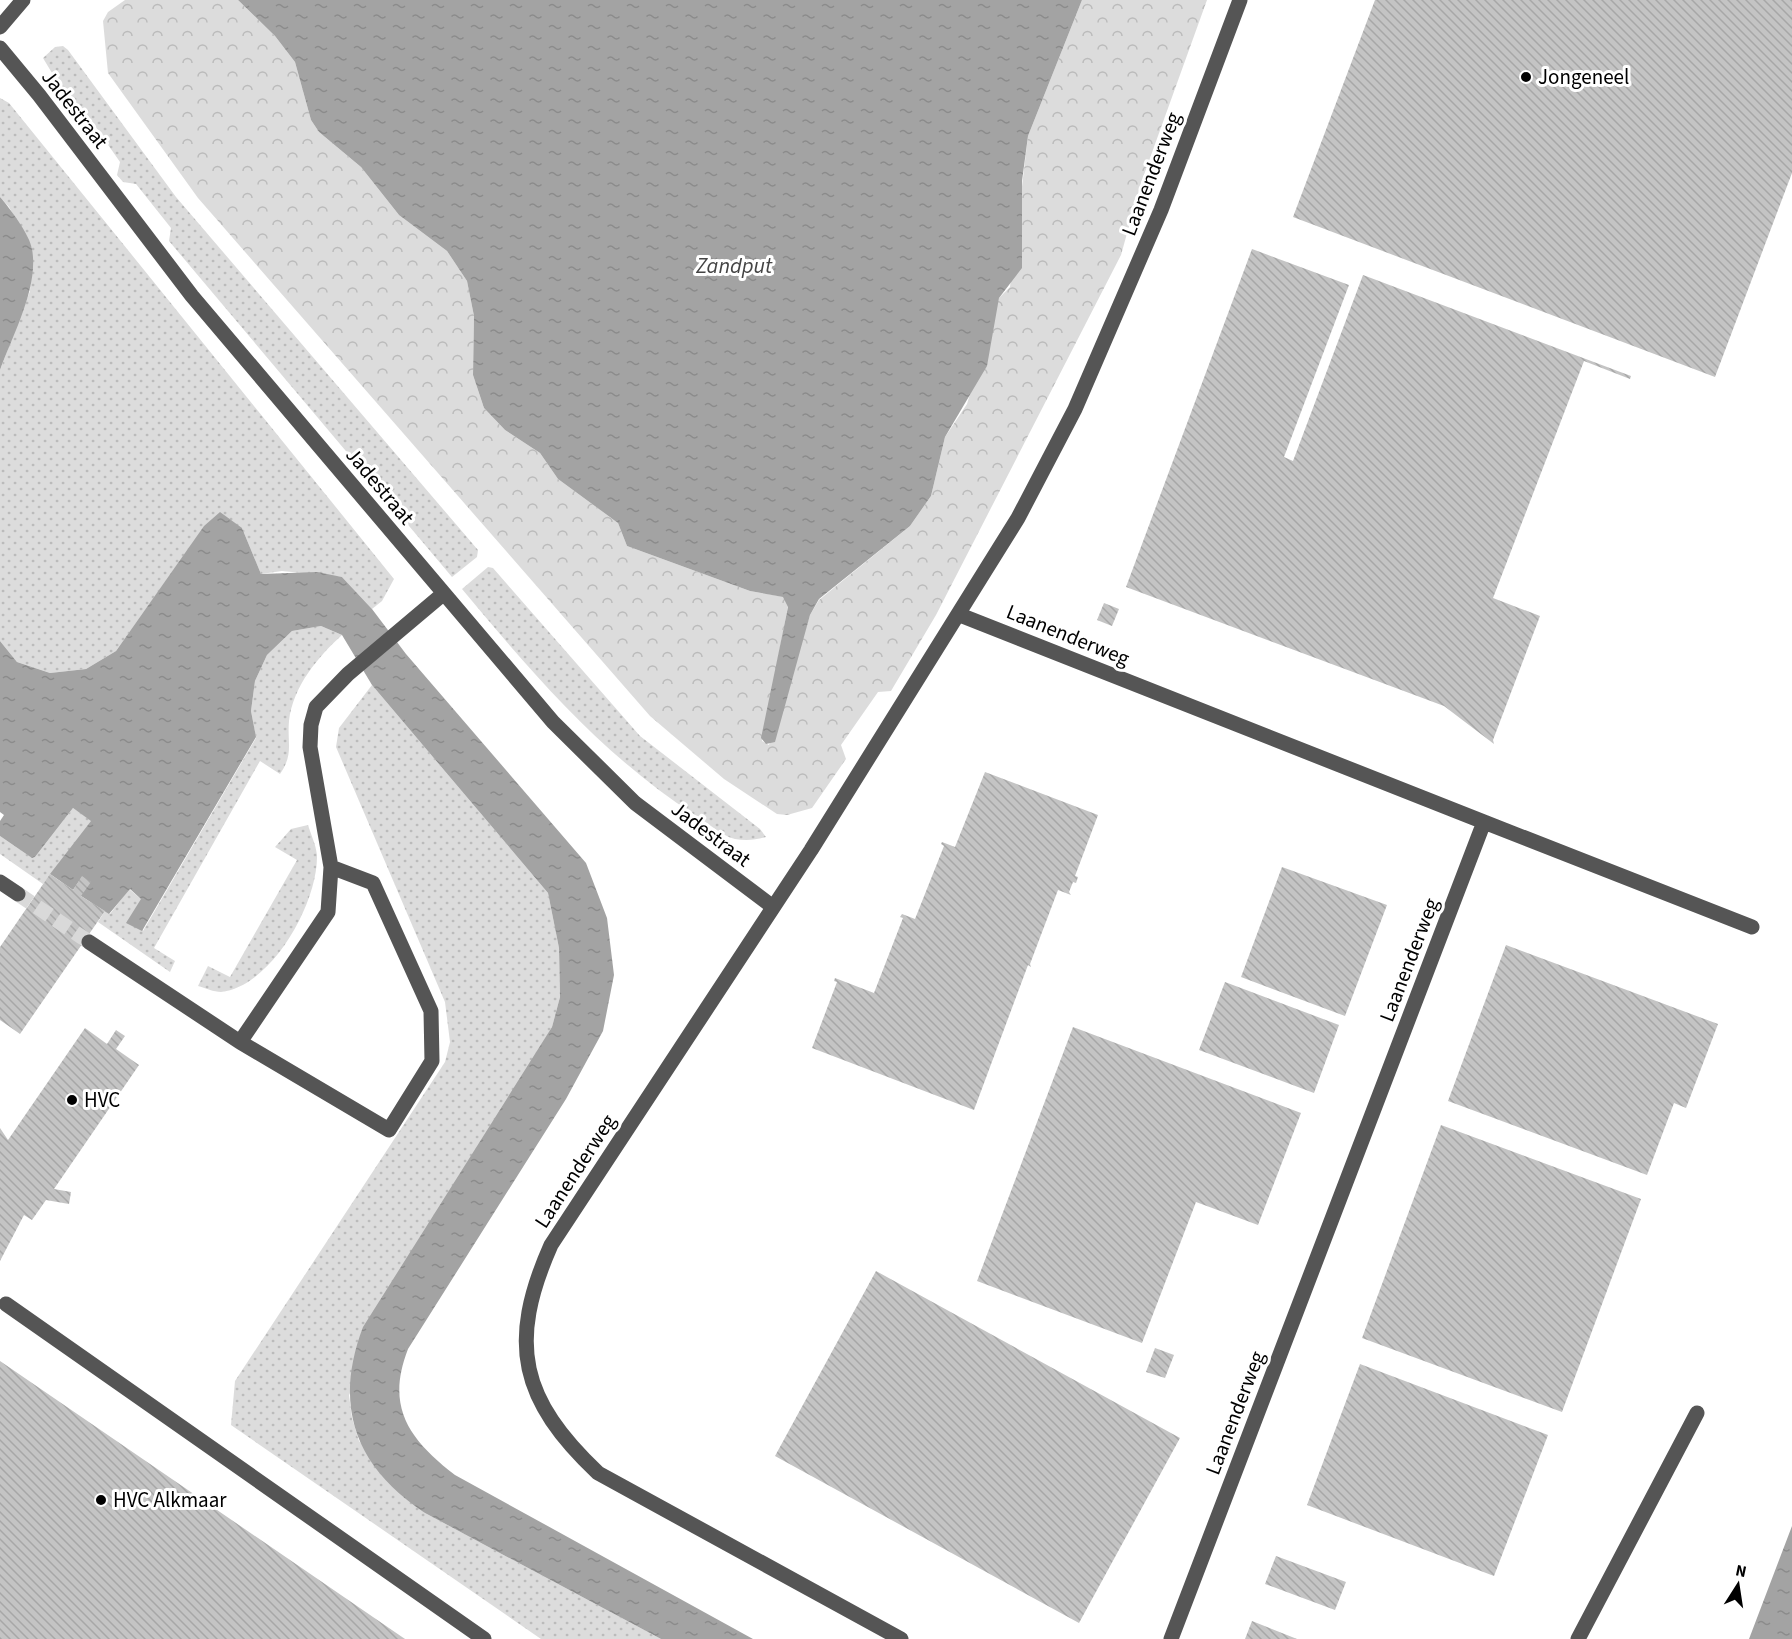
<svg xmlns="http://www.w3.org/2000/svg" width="1792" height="1639" viewBox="0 0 1792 1639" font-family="'Source Sans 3',sans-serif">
	<defs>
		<pattern id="grass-dots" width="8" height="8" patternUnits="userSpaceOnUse" patternTransform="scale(1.5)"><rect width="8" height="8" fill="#dcdcdc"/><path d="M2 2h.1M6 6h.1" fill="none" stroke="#bbb" stroke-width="1.8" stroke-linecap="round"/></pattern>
		<pattern id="forest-crowns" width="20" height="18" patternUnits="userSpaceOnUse" patternTransform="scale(1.5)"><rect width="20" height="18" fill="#dcdcdc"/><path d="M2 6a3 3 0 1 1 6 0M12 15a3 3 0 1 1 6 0" fill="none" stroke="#bbb"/></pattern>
		<pattern id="water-ripples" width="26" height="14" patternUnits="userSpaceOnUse" patternTransform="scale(1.5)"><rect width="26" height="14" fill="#a3a3a3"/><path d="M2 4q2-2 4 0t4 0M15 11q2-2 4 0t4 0" fill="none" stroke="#8b8b8b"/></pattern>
		<pattern id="building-back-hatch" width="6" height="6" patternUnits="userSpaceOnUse" patternTransform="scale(1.5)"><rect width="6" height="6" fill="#c4c4c4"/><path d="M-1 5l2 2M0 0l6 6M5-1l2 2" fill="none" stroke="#a7a7a7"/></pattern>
	</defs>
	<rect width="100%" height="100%" fill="#fff"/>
	<path fill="url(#grass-dots)" d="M63 46 68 50 176 197 478 550 477 557 452 577 169 241 171 228 136 184 123 182 117 175 120 162 88 116 76 113 43 58 55 47Z
		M0 98 9 103 394 579 382 601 372 609 342 577 282 571 261 574 242 528 204 527 116 651 86 669 50 673 17 662 0 641V370L30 291 32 248 9 207 0 197Z
		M488 567 493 568 640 736 760 829 766 837C756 840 746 841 735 839 722 836 707 822 695 815 603 756 532 673 462 589Z
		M321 626 342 635C318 657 293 686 289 721 287 743 294 754 280 774L260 761 154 948 175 961 170 972 98 922 105 911 110 914 129 889 141 899 143 931 256 738 251 711 255 681 267 655 292 631Z
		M372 685 548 893 559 948 560 997 552 1027 349 1395 352 1418 359 1441 425 1513 661 1639H541L231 1425 235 1381 445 1062 450 1042 445 1002 336 747 339 728Z
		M73 808 92 821 43 884 0 854V836L32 858 35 857Z
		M308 825C311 835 317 847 317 857 317 904 272 986 221 992 214 992 205 988 198 986L208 966 230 977 297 860 275 847 291 829Z"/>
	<path fill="url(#forest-crowns)" d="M125 0H238L275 36 295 62 311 120 319 132 361 167 399 215 447 251 467 281 474 316 473 375 484 408 505 430 540 453 558 479 618 523 627 546 750 591 784 597 788 606 762 741 769 745 810 615 819 600 910 526 931 496 945 437 967 404 999 298 1010 287 1028 136 1082 0H1207L1141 183 1121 255 936 615 891 691 878 692 841 745 846 759 812 808 787 815 777 814 724 779 650 716 198 198 108 73 103 21 108 12Z"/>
	<path fill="url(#water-ripples)" d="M238 0H1082L1028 136 1022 181V268L999 298 987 366 945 437 931 496 910 526 819 599 810 615 775 742 766 744 761 738 788 607 783 597 750 591 627 546 618 523 558 479 540 453 505 430 484 408 473 375 474 316 467 281 447 251 399 215 361 167 319 132 311 120 295 62 275 36Z
		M0 197C9 207 30 235 32 249 39 287 13 334 0 370Z
		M220 512 242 528 261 574 317 572 342 577 372 609 406 654 586 863 607 918 614 975 603 1031 566 1099 408 1349C385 1408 410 1440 455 1475L753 1639H661L425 1513C355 1467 333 1406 363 1327L552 1027 560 997 559 948 548 893 372 685 342 635 321 626 292 631 267 655 255 681 251 711 256 737 142 931 126 923 141 899 130 889 109 914 81 896 82 877 73 890 50 874 91 821 73 808 35 857 32 858 0 836V821L4 815 0 812V641L17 662 50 673 86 669 116 651 204 526Z
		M1792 1526V1639H1749Z"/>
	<path fill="url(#building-back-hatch)" d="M1375 0H1792V173L1715 377 1293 217Z
		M1252 249 1349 285 1284 457 1293 461 1363 275 1631 376 1630 379 1584 361 1493 598 1540 616 1493 740 1494 744 1444 706 1126 587Z
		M1104 603 1119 609 1112 626 1097 620Z
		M985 772 1098 815 1075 876 1078 877 1076 883 1073 882 1069 892 1071 895 1058 890 1030 964 1031 967 1028 965 974 1110 812 1048 837 982 834 981 835 978 874 993 903 918 900 917 902 914 915 919 944 846 941 844 942 842 955 847Z
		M1282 867 1387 905 1345 1016 1241 977Z
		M50 874 73 890 82 876 91 882 81 896 105 911 20 1034 0 1020V947Z
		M1506 945 1718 1024 1686 1108 1674 1103 1647 1175 1448 1101Z
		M1225 982 1339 1025 1314 1093 1199 1050Z
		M1073 1027 1301 1113 1258 1225 1196 1202 1142 1343 977 1281Z
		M85 1028 107 1044 116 1030 125 1036 116 1049 139 1065 54 1189 71 1192 69 1204 46 1200 32 1220 24 1215 0 1261V1128L8 1140Z
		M1441 1125 1641 1199 1562 1412 1362 1338Z
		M876 1271 1180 1438 1079 1623 775 1456Z
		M1155 1348 1174 1355 1165 1378 1146 1372Z
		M0 1361 405 1639H0Z
		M1360 1364 1548 1435 1494 1576 1307 1505Z
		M1276 1556 1346 1582 1335 1610 1265 1584Z
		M1252 1621 1297 1639H1245Z"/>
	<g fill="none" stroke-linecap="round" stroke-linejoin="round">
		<path stroke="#d9d9d9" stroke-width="15" stroke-dasharray="15 8" stroke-linecap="butt" d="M18 894 89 942"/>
		<path stroke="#555" stroke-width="15" d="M0 27 23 0
			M0 48 39 95 192 296 553 722 635 803 773 907
			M960 615 1484 822 1171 1639
			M1484 822 1752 927
			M0 882 18 894
			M89 942 240 1042 328 912 331 867 310 747 311 725 316 707 348 674 443 594
			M240 1042 389 1130 432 1061 431 1011 373 883 331 867
			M6 1304 484 1639
			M901 1639 598 1473C521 1400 507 1344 551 1245L811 850 1018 518 1075 409 1161 210 1240 0
			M1578 1639 1697 1413"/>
	</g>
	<g fill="#000" stroke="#fff" stroke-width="2">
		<circle cx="1526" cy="77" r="6"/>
		<circle cx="72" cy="1100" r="6"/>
		<circle cx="101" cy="1500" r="6"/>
	</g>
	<g text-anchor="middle" stroke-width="6" stroke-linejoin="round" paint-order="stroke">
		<g font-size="21" fill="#000" stroke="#fff" text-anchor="start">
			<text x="1538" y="84">Jongeneel</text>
			<text x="84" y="1107">HVC</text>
			<text x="113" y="1507">HVC Alkmaar</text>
		</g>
		<g font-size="21" fill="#000" stroke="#fff">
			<text transform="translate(75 109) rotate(52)" y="7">Jadestraat</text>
			<text transform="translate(1151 174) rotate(-69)" y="7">Laanenderweg</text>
			<text transform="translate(380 486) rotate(50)" y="7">Jadestraat</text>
			<text transform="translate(1068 635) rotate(22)" y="7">Laanenderweg</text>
			<text transform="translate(711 834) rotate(37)" y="7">Jadestraat</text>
			<text transform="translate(1409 960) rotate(-69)" y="7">Laanenderweg</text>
			<text transform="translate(575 1171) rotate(-57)" y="7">Laanenderweg</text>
			<text transform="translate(1235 1413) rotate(-69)" y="7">Laanenderweg</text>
		</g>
		<g font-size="22" font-style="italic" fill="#444" stroke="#fff">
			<text x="734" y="273">Zandput</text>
		</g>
	</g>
	<g transform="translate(1738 1585) rotate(12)" stroke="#ffffff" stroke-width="4.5" paint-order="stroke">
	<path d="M0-4.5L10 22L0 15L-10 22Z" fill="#000000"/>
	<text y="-9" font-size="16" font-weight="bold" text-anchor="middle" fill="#000000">N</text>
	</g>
</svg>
